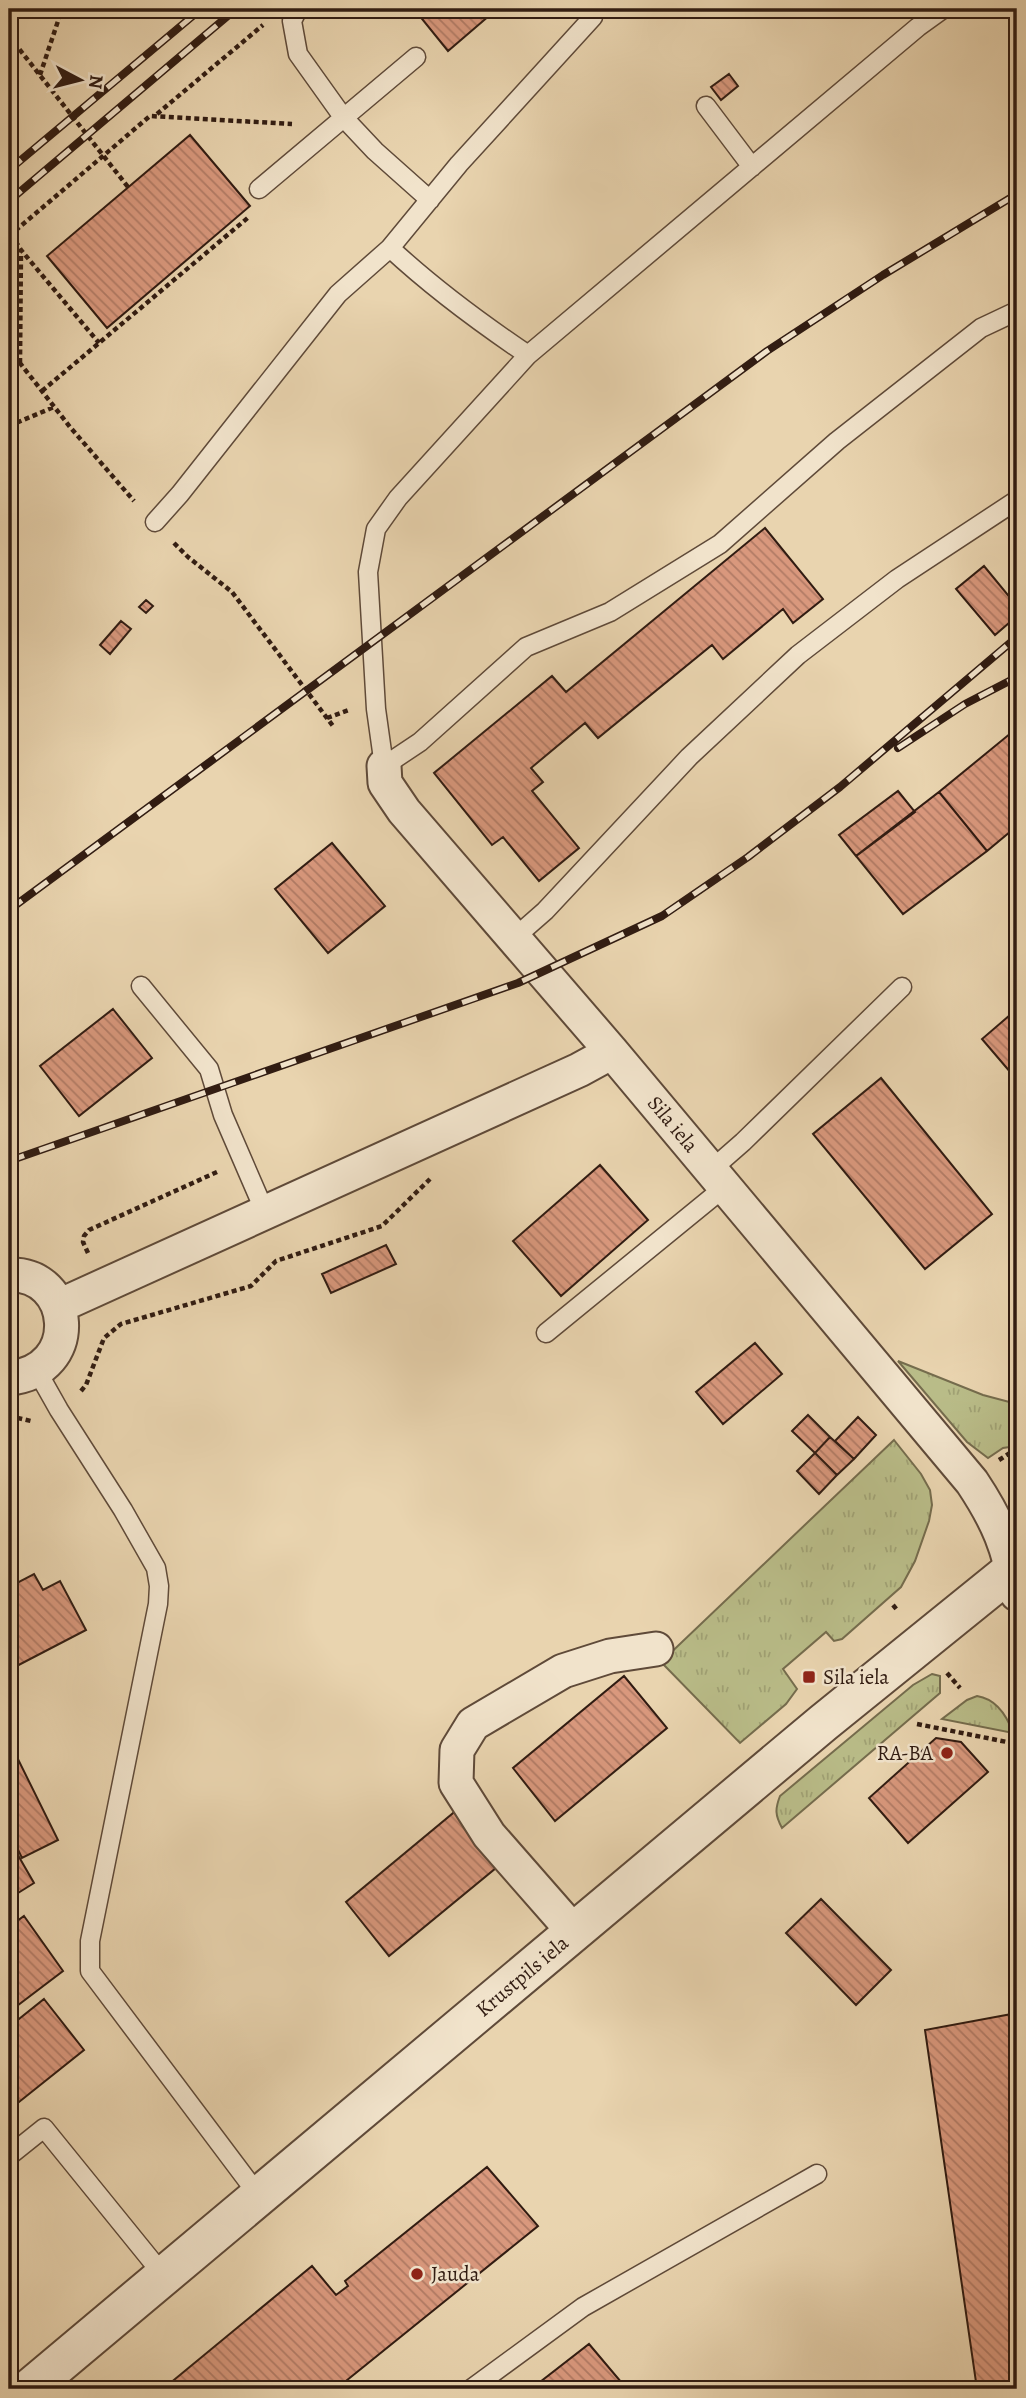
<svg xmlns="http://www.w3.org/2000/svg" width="1026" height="2398" viewBox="0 0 1026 2398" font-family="Alegreya,serif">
	<defs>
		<pattern id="grass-tufts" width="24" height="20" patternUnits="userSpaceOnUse" patternTransform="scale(1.75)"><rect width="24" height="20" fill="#b9bc88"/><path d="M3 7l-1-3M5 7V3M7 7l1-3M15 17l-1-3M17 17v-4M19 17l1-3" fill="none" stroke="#a0a174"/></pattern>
		<pattern id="building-back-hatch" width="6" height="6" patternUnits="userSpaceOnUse" patternTransform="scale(1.75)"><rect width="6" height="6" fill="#d9987d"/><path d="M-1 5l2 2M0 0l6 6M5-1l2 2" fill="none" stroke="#b17b65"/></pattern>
	</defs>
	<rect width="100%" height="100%" fill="#e9d4af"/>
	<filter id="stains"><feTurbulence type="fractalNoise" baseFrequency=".00286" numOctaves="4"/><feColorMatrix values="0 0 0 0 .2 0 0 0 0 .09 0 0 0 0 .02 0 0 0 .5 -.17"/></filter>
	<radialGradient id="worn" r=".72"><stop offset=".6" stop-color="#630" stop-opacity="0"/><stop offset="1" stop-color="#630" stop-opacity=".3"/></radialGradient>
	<path fill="url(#grass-tufts)" stroke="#756c4d" stroke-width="2" d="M898 1361 983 1395 1017 1404V1446L1003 1448 988 1458 967 1442Z
		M894 1440 921 1474 930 1490 932 1505 929 1521 915 1561 901 1587 842 1639 834 1641 826 1632 783 1669 797 1689 786 1704 740 1743 661 1662Z
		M932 1674 940 1676V1693L782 1828C775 1815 775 1809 780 1796L913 1685Z
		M977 1696C996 1699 1007 1716 1013 1733L942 1719 967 1700Z"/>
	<path fill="url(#building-back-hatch)" stroke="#311c12" stroke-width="2" d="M414 9H497L448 51Z
		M729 74 738 86 721 100 711 87Z
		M190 135 250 206 107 328 47 256Z
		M765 528 823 599 793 623 783 609 723 659 712 645 598 738 585 723 531 768 543 782 532 791 579 848 539 881 503 837 492 845 434 773 552 676 566 692Z
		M984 566 1017 606V616L995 635 956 589Z
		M146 600 153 606 146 613 139 607Z
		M121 621 131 629 110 654 100 645Z
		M1017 728V826L987 851 939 792Z
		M898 791 915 812 856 856 839 835Z
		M939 792 987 851 903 914 856 856Z
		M332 843 385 906 328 953 275 889Z
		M113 1009 152 1058 79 1116 40 1066Z
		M1017 1009V1080L982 1039Z
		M881 1078 992 1214 925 1269 813 1134Z
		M600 1165 648 1220 561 1296 513 1241Z
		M386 1245 396 1264 331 1293 322 1274Z
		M755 1343 782 1374 723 1424 696 1392Z
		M808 1415 830 1437 815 1453 792 1431Z
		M858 1417 876 1435 854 1459 835 1441Z
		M830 1437 854 1459 837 1475 815 1453Z
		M815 1453 837 1475 819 1494 797 1471Z
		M34 1574 43 1590 60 1581 86 1630 9 1670V1609L11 1608 9 1604V1587Z
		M624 1676 667 1728 555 1821 513 1768Z
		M936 1738 961 1742 988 1772 908 1843 869 1798Z
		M9 1741 58 1840 22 1858 9 1831Z
		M458 1809 502 1863 389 1956 346 1902Z
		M15 1850 34 1883 10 1898 9 1854Z
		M821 1899 891 1970 856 2005 786 1933Z
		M24 1916 63 1971 9 2012V1927Z
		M44 1999 84 2050 9 2110V2027Z
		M1017 2013V2389H977L925 2030Z
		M487 2167 538 2226 336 2389H163L312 2266 336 2295 348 2286 345 2281Z
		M589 2344 627 2389H531Z"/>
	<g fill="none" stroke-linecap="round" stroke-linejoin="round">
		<defs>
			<path id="service" d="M298 9 292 21 298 54 343 117 375 151 430 200
				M943 9 918 27 528 355 398 498 376 529 368 572 376 709 384 766 420 742 526 647 610 612 720 544 837 441 981 328 1017 311
				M706 106 752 167
				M259 189 416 57
				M528 355C479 322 433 288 390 248L459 164 593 17V9
				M155 522 180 494 338 294 390 248
				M513 939 545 911 689 757 798 655 897 579 1017 500
				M141 986 209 1069 223 1115 265 1212
				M711 1170 743 1142 902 987
				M546 1333 726 1186
				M37 1371 59 1410 123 1510 156 1568 159 1586 158 1604 90 1941V1971L259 2196
				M9 2156 44 2128 164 2276
				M471 2389 583 2307 817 2174"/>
			<path id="minor" d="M384 766 385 783 404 811 612 1052 972 1482C998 1521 1009 1548 1017 1594
				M9 1275C74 1272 84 1371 9 1378
				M59 1306 579 1070 612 1052
				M574 1932 489 1835 456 1783 457 1750 473 1724 563 1671 610 1656 656 1649"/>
			<path id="tertiary" d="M29 2389 823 1723 1017 1566"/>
		</defs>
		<use href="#service" stroke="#5f4a39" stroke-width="21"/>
		<use href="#minor" stroke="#5f4a39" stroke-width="37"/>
		<use href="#tertiary" stroke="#5f4a39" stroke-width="42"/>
		<path stroke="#311c12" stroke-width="4.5" stroke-dasharray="5 3.5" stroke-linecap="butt" d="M9 36 128 187
			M40 75 62 9
			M157 114 263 25
			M11 234 21 250 99 343
			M9 236 150 116 292 124
			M9 349 70 427 134 501
			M20 363 21 250
			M42 391 250 216
			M9 426 54 407
			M174 543 188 557 232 592 333 726
			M327 718 349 710
			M88 1253 83 1242 84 1236 89 1230 217 1172
			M81 1391 86 1385 104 1338 121 1324 251 1286 276 1261 382 1226 430 1179
			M9 1416 31 1421
			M999 1460 1010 1453 1017 1454
			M893 1605 898 1611
			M947 1673 960 1688
			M917 1724 1017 1744"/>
		<use href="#service" stroke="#f1e3cb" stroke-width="18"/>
		<use href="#minor" stroke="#f1e3cb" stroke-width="33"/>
		<use href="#tertiary" stroke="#f1e3cb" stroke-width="38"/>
		<defs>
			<path id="rail" d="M9 170 201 9
				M9 201 236 9
				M898 748 965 704 1017 677
				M9 910 767 351 883 275 1017 194
				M9 1161 518 983 662 916 748 857 840 787 1017 637"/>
		</defs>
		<use href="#rail" stroke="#311c12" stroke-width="8"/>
		<use href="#rail" stroke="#f1e3cb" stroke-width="5" stroke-dasharray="16" stroke-linecap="butt"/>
	</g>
	<g fill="#8f2418" stroke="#f1e3cb" stroke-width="2.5">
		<rect x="802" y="1670" width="14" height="14" rx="3.5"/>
		<circle cx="947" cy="1753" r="7"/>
		<circle cx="417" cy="2274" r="7"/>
	</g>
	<g text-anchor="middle" stroke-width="5" stroke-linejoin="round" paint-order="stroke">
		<g font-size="21" fill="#311c12" stroke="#f1e3cb">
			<text transform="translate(673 1124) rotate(50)" y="7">Sila iela</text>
			<text transform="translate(522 1976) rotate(-40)" y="7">Krustpils iela</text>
		</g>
		<g font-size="21" fill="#311c12" stroke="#f1e3cb" text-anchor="start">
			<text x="823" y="1684">Sila iela</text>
			<text x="933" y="1760" text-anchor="end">RA-BA</text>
			<text x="431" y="2281">Jauda</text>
		</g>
	</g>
	<rect width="1026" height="2398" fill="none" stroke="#e9d4af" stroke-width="35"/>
	<rect x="10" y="10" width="1005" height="2377" fill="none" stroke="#311c12" stroke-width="3.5"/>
	<rect x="18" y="18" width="991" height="2363" fill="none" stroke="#311c12" stroke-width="2"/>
	<g transform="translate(80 80) rotate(97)" stroke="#f1e3cb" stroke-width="5" paint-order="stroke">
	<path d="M0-5L12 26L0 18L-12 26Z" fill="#311c12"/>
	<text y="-10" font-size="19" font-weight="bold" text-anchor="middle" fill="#311c12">N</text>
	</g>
	<rect width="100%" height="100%" filter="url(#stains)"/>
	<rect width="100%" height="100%" fill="url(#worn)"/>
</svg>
